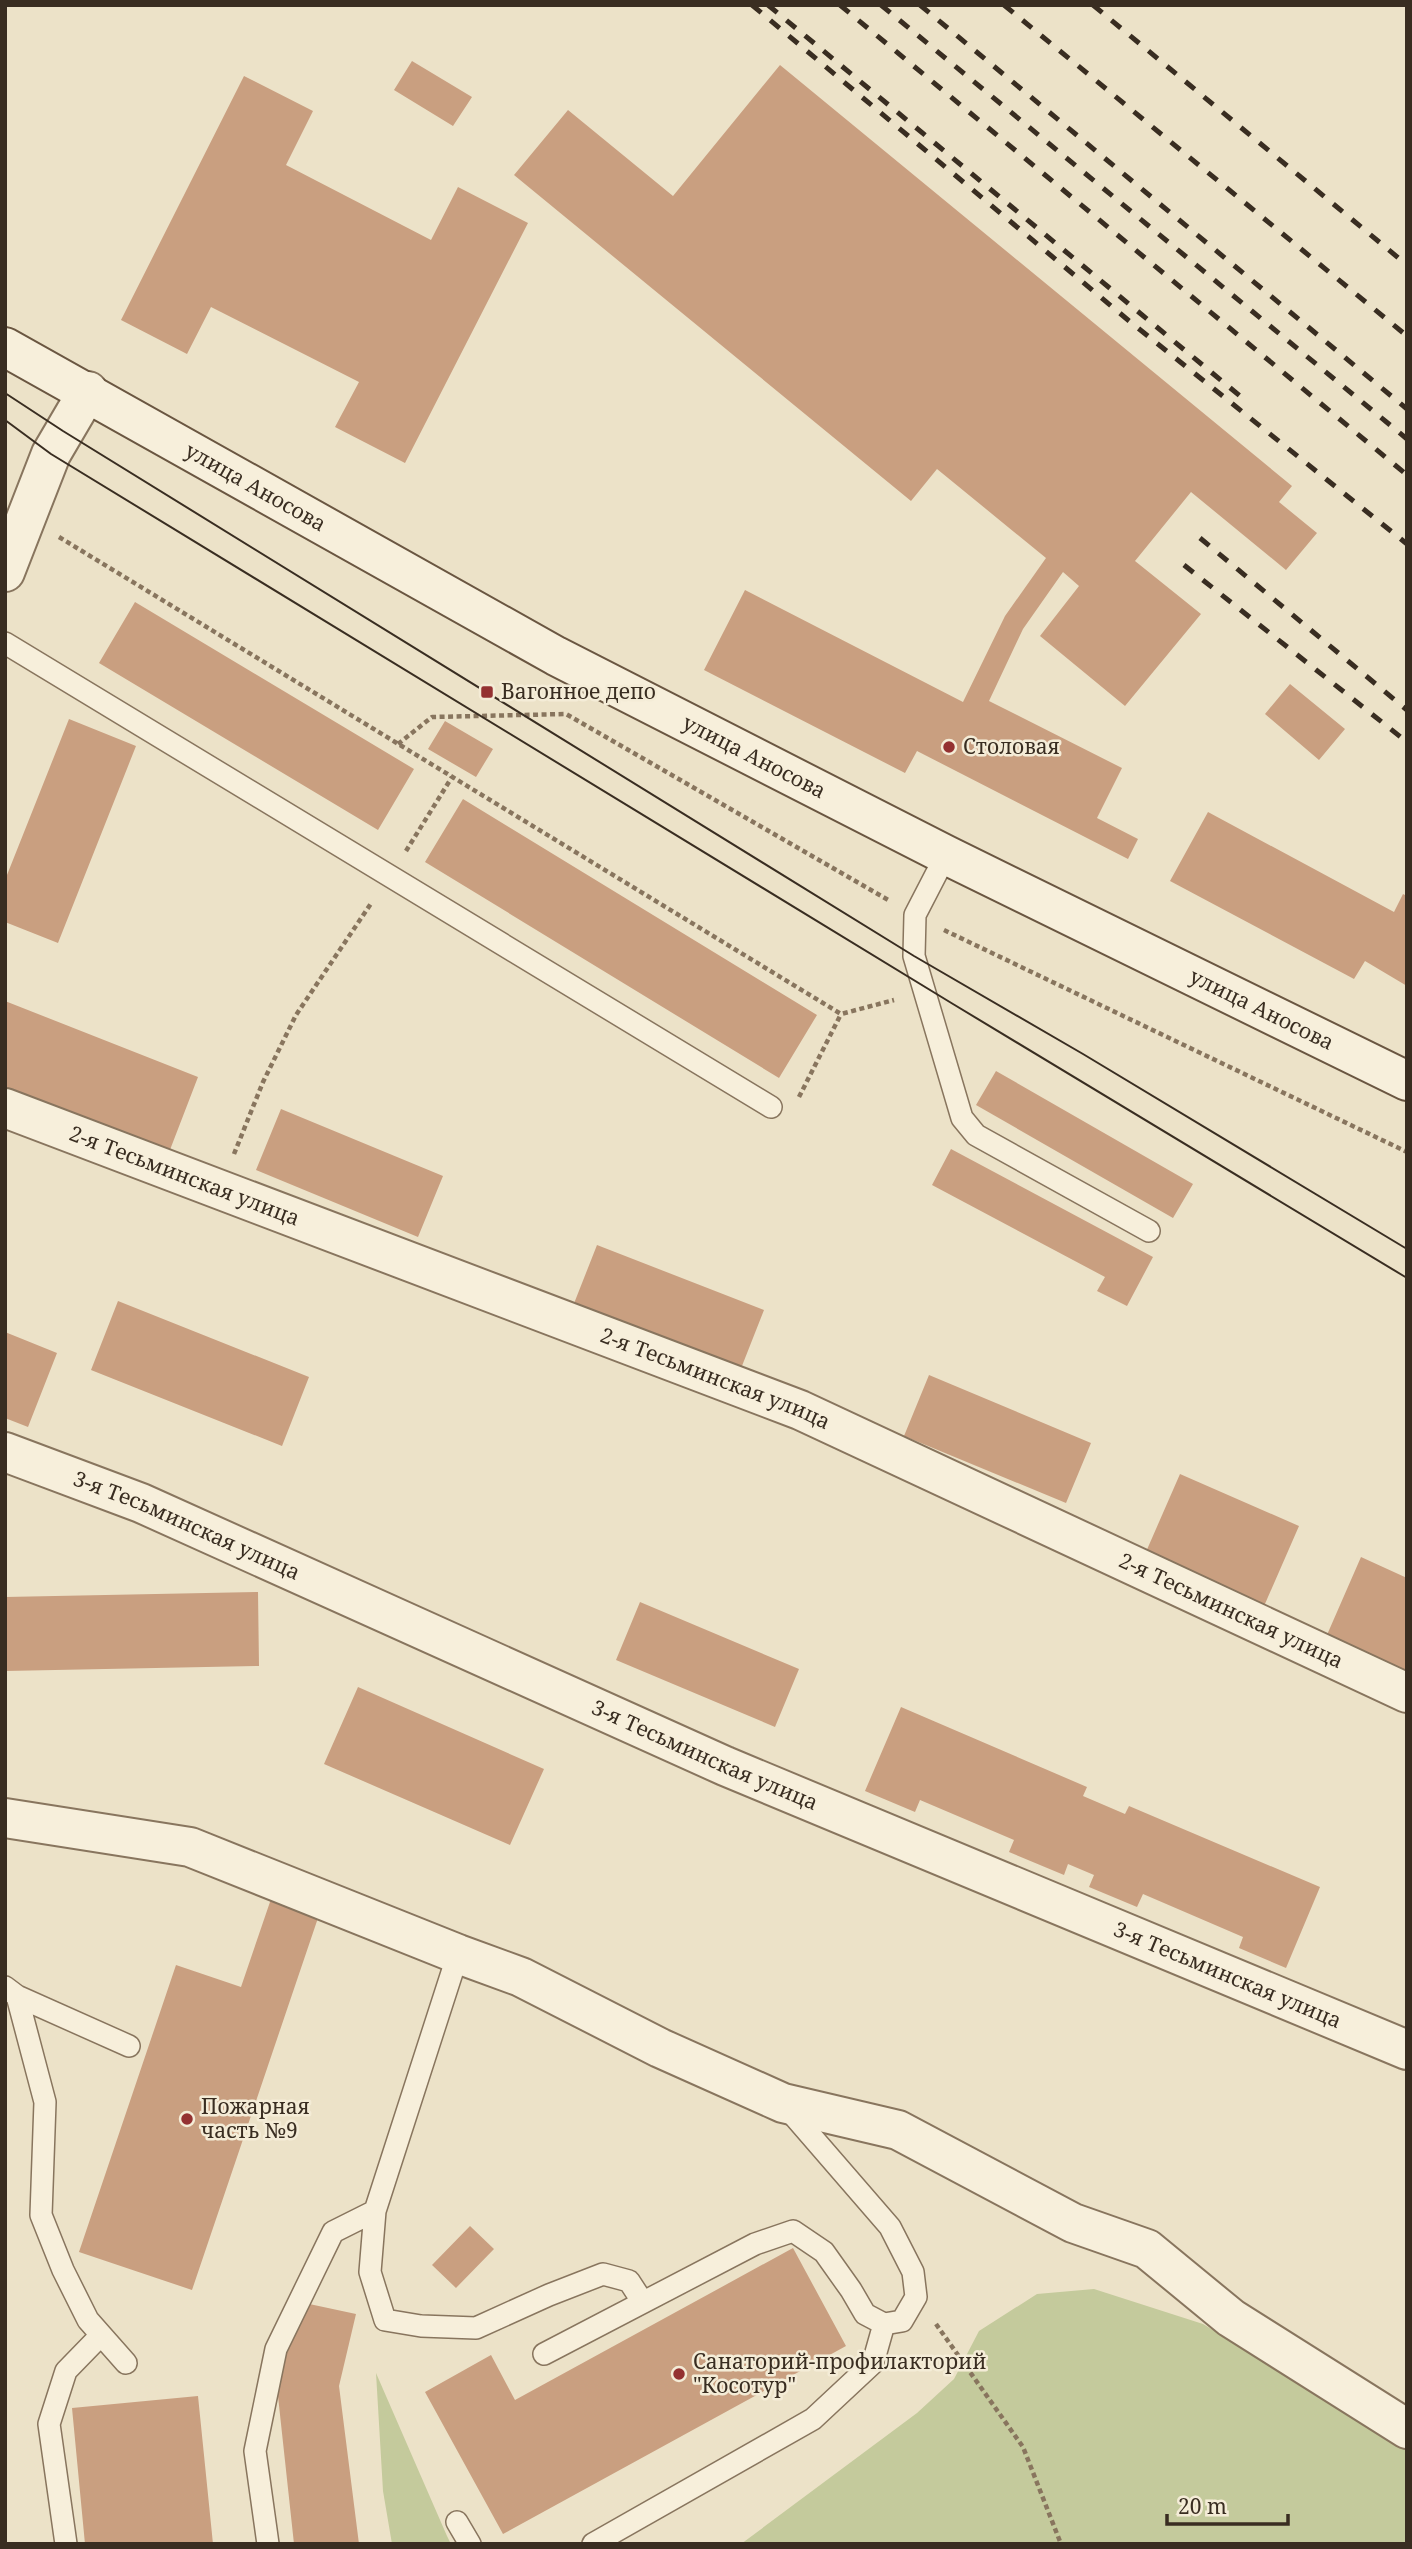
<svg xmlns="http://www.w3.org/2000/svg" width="1412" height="2549" viewBox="0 0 1412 2549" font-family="'Noto Serif',serif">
	<rect width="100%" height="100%" fill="#ece2c8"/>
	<path fill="#c4ca9c" d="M1094 2289 1203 2324 1341 2407 1407 2450V2544H741L917 2413 954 2379 979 2331 1037 2294Z
		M376 2373 447 2536 451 2544H392L383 2491Z"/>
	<path fill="#c99f80" d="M412 61 472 97 453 126 394 90Z
		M780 65 1292 486 1279 502 1317 533 1286 570 1191 492 1135 561 1201 614 1125 706 1040 636 1079 586 1063 572 1023 629 989 701 1122 768 1097 818 1138 839 1128 859 917 751 905 773 704 670 745 590 963 702 1005 616 1046 558 937 469 911 501 514 175 568 110 673 196Z
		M244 76 313 111 286 165 431 240 458 187 528 223 405 463 335 427 359 382 211 307 187 354 121 320Z
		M135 602 414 769 378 830 99 663Z
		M1290 684 1345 729 1319 760 1265 714Z
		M69 719 136 746 58 943 5 922V880Z
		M445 721 493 749 476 777 428 749Z
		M463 799 817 1015 779 1078 425 862Z
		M1208 812 1394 912 1403 894 1407 896V986L1365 961 1354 979 1170 881Z
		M5 1001 198 1077 168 1155 5 1091Z
		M996 1071 1193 1184 1173 1218 976 1105Z
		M281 1109 443 1176 418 1237 256 1170Z
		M951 1149 1153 1257 1127 1306 1097 1291 1105 1277 932 1185Z
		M597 1245 764 1310 740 1371 573 1306Z
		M118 1301 309 1377 282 1446 91 1370Z
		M5 1332 57 1353 28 1427 5 1418Z
		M929 1375 1091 1443 1066 1503 904 1436Z
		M1180 1474 1299 1526 1261 1613 1142 1561Z
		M1361 1557 1407 1578V1681L1323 1644Z
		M258 1592 259 1666 5 1671V1597Z
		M640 1602 799 1669 775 1727 616 1660Z
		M358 1687 544 1769 510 1845 324 1764Z
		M901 1707 1087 1787 1083 1796 1125 1814 1129 1806 1320 1887 1286 1968 1239 1948 1243 1937 1143 1894 1137 1907 1089 1887 1094 1875 1068 1864 1064 1875 1009 1852 1014 1840 920 1800 915 1812 865 1791Z
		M271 1899 319 1915 192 2290 79 2252 176 1965 241 1987Z
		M470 2226 494 2249 456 2288 432 2265Z
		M793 2248 846 2346 503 2534 425 2392 491 2355 515 2400Z
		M300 2302 356 2314 339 2386 359 2544H294L277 2387Z
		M198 2396 213 2544H85L72 2408Z"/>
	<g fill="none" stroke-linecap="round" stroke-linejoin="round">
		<defs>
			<path id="lane" d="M5 643 771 1107
				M946 855 915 915 914 956 962 1118 976 1135 1149 1231
				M458 1954 375 2211 370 2272 385 2320 421 2326 476 2328 549 2295 603 2274 629 2281 642 2301
				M5 1987 17 1996 45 2102 41 2215 63 2270 88 2320 126 2363
				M17 1996 129 2046
				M544 2354 755 2244 793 2231 824 2252 851 2290 865 2314 884 2324 902 2321 916 2297 913 2272 890 2227 787 2108
				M457 2522 470 2544
				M66 2544 49 2424 66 2371 101 2335
				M268 2544 255 2451 276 2349 333 2232 375 2211
				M593 2544 813 2419 873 2363 884 2324"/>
			<g id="street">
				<path d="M5 572 51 454 88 391"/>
				<path id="s1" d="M5 1108 800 1410 1407 1693"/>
				<path id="s2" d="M5 1452 141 1503 725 1766 1407 2050"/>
				<path d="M5 1818 190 1847 458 1954 521 1977 660 2048 783 2103 898 2130 1073 2223 1147 2249 1231 2318 1407 2429"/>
			</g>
			<g id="secondary">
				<path id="s3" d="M5 347 556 656 946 855 1407 1081"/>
			</g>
		</defs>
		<use href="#lane" stroke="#88755e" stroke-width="24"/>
		<use href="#street" stroke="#88755e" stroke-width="42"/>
		<use href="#secondary" stroke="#6a5641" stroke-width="42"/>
		<path stroke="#88755e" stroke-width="4.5" stroke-dasharray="5 3.5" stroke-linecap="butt" d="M59 537 841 1014 894 1000
			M398 744 432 717 566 714 890 901
			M406 851 452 777
			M944 930 1407 1152
			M799 1097 841 1014
			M234 1154 263 1082 296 1015 372 902
			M936 2324 1023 2447 1061 2544"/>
		<use href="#lane" stroke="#f7efdb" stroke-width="21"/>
		<use href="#street" stroke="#f7efdb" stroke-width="38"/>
		<use href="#secondary" stroke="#f7efdb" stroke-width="38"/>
		<path stroke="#392d21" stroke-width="2" d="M5 393 63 431 914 956 1083 1054 1407 1249
			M5 420 51 454 953 1004 1407 1278"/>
		<path stroke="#392d21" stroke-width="5" stroke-dasharray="12 12" stroke-linecap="butt" d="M752 5 1128 320 1407 544
			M768 5 1240 396
			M840 5 1407 475
			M881 5 1407 439
			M920 5 1407 409
			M1004 5 1407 336
			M1093 5 1407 265
			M1200 538 1407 710
			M1184 565 1407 742"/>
	</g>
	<g fill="#943131" stroke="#f4ecd7" stroke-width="2.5">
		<rect x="480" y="685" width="14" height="14" rx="3.5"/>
		<circle cx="949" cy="747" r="7"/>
		<circle cx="187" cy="2119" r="7"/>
		<circle cx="679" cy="2374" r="7"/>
	</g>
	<g text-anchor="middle" stroke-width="5" stroke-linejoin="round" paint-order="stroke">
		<g font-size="21" fill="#392d21" stroke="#f4ecd7">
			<text dy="7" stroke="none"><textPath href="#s3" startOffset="287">улица Аносова</textPath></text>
			<text dy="7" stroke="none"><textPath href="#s3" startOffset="854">улица Аносова</textPath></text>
			<text dy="7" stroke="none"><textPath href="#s3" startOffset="1421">улица Аносова</textPath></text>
			<text dy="7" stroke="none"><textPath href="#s1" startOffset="192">2-я Тесьминская улица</textPath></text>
			<text dy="7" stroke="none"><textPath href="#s1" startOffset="760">2-я Тесьминская улица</textPath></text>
			<text dy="7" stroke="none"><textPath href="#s2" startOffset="196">3-я Тесьминская улица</textPath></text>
			<text dy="7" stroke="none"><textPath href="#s1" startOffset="1326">2-я Тесьминская улица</textPath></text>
			<text dy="7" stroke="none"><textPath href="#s2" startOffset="763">3-я Тесьминская улица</textPath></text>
			<text dy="7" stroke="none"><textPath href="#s2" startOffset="1330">3-я Тесьминская улица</textPath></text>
		</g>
		<g font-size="21" fill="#392d21" stroke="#f4ecd7" text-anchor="start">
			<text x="501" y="699">Вагонное депо</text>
			<text x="963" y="754">Столовая</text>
			<text x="201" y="2114">Пожарная<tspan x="201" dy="24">часть №9</tspan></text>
			<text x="693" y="2369">Санаторий-профилакторий<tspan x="693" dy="24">"Косотур"</tspan></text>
		</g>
	</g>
	<rect width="1412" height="2549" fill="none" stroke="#392d21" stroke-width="14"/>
	<path d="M1167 2514v10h121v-10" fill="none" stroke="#392d21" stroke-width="3.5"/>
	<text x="1178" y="2514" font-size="21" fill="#392d21" stroke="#f4ecd7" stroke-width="5" paint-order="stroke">20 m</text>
</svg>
